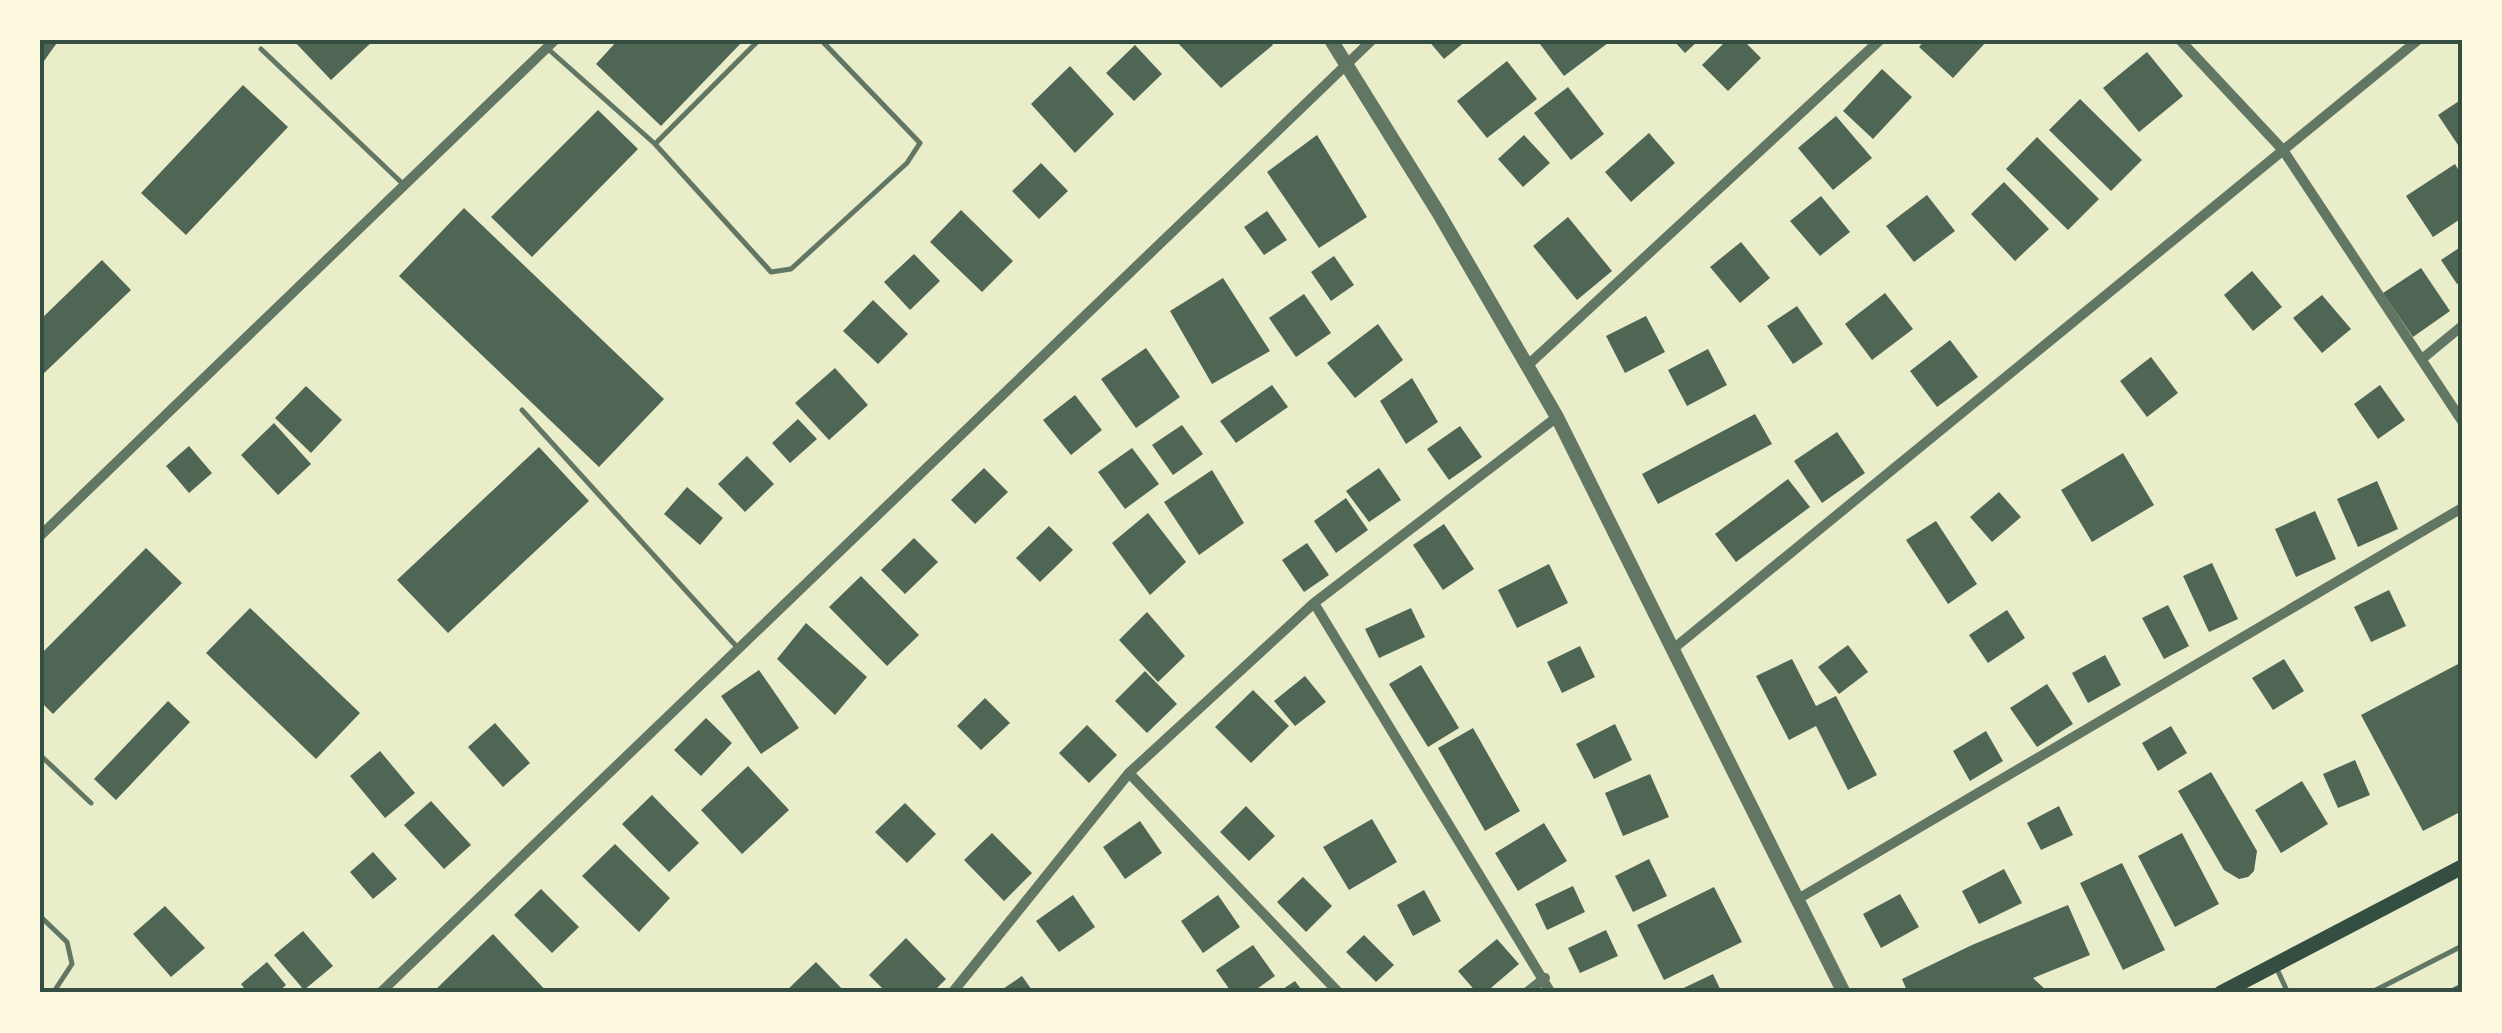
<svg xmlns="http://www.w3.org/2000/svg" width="2502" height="1033" viewBox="0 0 2502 1033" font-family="'Golos Text',sans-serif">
	<rect width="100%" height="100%" fill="#e9edc9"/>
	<path fill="#4f6655" d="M40 40H59L44 61 40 58Z
		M293 40H374L331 80Z
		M618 40H744L661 126 596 64Z
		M1175 40H1269L1273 45 1221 88Z
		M1428 40H1467L1444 59Z
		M1537 40H1612L1564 76Z
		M1673 40H1699L1685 53Z
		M1727 40H1743L1761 58 1728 91 1702 65Z
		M1925 40H1984L1986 42 1953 78 1919 47Z
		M1135 45 1162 74 1134 101 1106 73Z
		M2147 52 2183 96 2139 132 2103 88Z
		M1507 61 1537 99 1487 138 1457 101Z
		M1070 66 1114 114 1075 153 1031 104Z
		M1882 69 1912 97 1873 139 1843 111Z
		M243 85 288 127 186 235 141 193Z
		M1568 87 1604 134 1571 160 1534 113Z
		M2080 99 2142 160 2111 191 2049 130Z
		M2462 99V142L2458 145 2438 115Z
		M598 110 638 149 532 257 491 217Z
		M1836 116 1872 158 1833 190 1798 148Z
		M1649 133 1675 163 1631 202 1605 172Z
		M1317 135 1367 217 1319 248 1267 172Z
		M1524 135 1550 163 1523 187 1498 159Z
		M2037 137 2099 199 2068 230 2006 169Z
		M1041 163 1068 191 1039 219 1012 191Z
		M2455 164 2462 176V218L2433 237 2406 196Z
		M2004 182 2049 229 2015 261 1971 214Z
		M1927 195 1955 231 1914 262 1886 226Z
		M1821 196 1850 232 1820 256 1790 221Z
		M464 208 664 399 599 467 399 276Z
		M961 210 1013 261 982 292 930 242Z
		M1267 211 1287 240 1264 255 1244 227Z
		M1568 217 1612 271 1577 300 1533 246Z
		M1741 242 1770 278 1740 303 1710 267Z
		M2462 246V281L2457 284 2441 260Z
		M914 254 940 281 910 310 884 282Z
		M1334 256 1354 285 1331 301 1311 272Z
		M102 260 131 290 40 377V320Z
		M2421 268 2450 311 2413 337 2383 293Z
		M2252 271 2282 307 2253 331 2224 295Z
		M1223 278 1270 351 1212 384 1170 311Z
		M1885 293 1913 329 1872 360 1845 324Z
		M1304 294 1331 333 1296 357 1269 318Z
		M2322 295 2351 329 2322 353 2293 318Z
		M873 300 908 334 878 364 843 331Z
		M1797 306 1823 344 1793 364 1767 326Z
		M1646 316 1665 352 1625 373 1606 336Z
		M1378 324 1403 360 1355 398 1327 363Z
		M1950 340 1978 377 1937 407 1910 371Z
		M1146 348 1180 397 1136 428 1101 379Z
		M1708 349 1727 385 1687 406 1668 370Z
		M2151 357 2178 393 2147 417 2120 381Z
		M835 368 868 405 829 440 795 403Z
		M1412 378 1438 422 1406 444 1380 401Z
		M1272 385 1288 407 1236 443 1220 421Z
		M2380 385 2405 420 2378 439 2354 404Z
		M306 386 342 420 311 453 275 418Z
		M1075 395 1102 430 1071 455 1043 420Z
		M1755 414 1772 444 1658 504 1642 474Z
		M798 419 817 439 790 463 772 443Z
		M274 423 311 464 278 495 241 455Z
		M1182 425 1203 454 1173 475 1152 445Z
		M1460 426 1482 457 1449 480 1427 449Z
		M1837 432 1865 473 1822 503 1794 461Z
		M189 446 212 473 189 493 166 466Z
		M539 447 589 501 448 633 397 580Z
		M1132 448 1159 484 1125 509 1098 472Z
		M2123 453 2154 505 2092 542 2061 490Z
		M747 456 774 484 745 512 718 484Z
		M984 468 1008 492 975 524 951 500Z
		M1379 468 1401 500 1369 522 1346 491Z
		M1212 470 1244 523 1199 555 1164 502Z
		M1788 479 1810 507 1736 562 1715 534Z
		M2377 481 2398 529 2358 547 2337 499Z
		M687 487 723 518 700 545 664 514Z
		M1999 492 2021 517 1992 542 1970 517Z
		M1346 498 1368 530 1336 553 1314 521Z
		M2315 511 2336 559 2296 577 2275 529Z
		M1148 513 1186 562 1150 595 1112 543Z
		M1936 521 1977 584 1948 604 1906 540Z
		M1444 524 1474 569 1443 590 1413 545Z
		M1049 526 1073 550 1040 582 1016 558Z
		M914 538 938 562 905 594 881 570Z
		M1307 543 1329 575 1304 592 1282 560Z
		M146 548 182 583 53 714 40 701V655Z
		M2212 563 2238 619 2209 632 2183 576Z
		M1549 564 1568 603 1517 628 1498 590Z
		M861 576 919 635 887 666 829 607Z
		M2389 590 2406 626 2371 642 2354 607Z
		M2168 605 2189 646 2164 659 2142 618Z
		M250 608 360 713 316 759 206 653Z
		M1411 608 1425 637 1379 658 1365 629Z
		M2007 610 2025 638 1988 663 1969 635Z
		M1147 612 1185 656 1158 682 1119 640Z
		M806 623 867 677 835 715 777 659Z
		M1848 645 1868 672 1839 694 1818 667Z
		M1580 646 1595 677 1562 693 1547 662Z
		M2105 655 2121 685 2088 703 2072 673Z
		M1792 659 1816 706 1836 696 1877 775 1848 790 1816 726 1789 740 1756 676Z
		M2284 659 2304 691 2273 710 2252 678Z
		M2462 662V811L2423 831 2361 715Z
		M1421 665 1459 728 1428 747 1389 684Z
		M759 670 799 728 761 754 721 696Z
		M1145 671 1177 704 1147 733 1115 701Z
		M1305 676 1326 702 1295 726 1274 701Z
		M2047 684 2073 724 2037 747 2010 708Z
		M1253 690 1289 726 1251 763 1215 727Z
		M985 698 1010 723 981 750 957 726Z
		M168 701 190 722 116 800 94 779Z
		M706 718 732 743 701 776 674 750Z
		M495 723 530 763 503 787 468 747Z
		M1615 724 1632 760 1594 779 1576 744Z
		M1087 725 1117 755 1089 783 1059 753Z
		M2171 726 2187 753 2158 771 2142 743Z
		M1473 728 1520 811 1485 831 1438 748Z
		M1986 731 2003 761 1970 781 1953 751Z
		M380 751 415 793 385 818 350 776Z
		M2355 760 2370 795 2338 808 2323 774Z
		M748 766 789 810 742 854 701 810Z
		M2211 772 2257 851 2254 871 2248 877 2239 879 2224 870 2178 791Z
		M1650 774 1669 817 1623 836 1605 793Z
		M2302 781 2328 824 2281 853 2255 810Z
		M652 795 699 843 669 872 622 824Z
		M431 801 471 845 444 869 404 825Z
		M905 803 936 834 907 863 875 832Z
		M1246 806 1275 836 1249 861 1220 832Z
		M2059 806 2073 835 2041 850 2027 823Z
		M1372 819 1397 862 1349 890 1323 847Z
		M1140 821 1162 853 1125 879 1103 847Z
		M1544 823 1567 861 1518 891 1495 853Z
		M992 833 1032 873 1004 901 964 860Z
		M2182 833 2219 904 2175 927 2138 856Z
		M615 844 670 898 639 932 582 876Z
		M373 852 397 879 373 899 350 872Z
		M1649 859 1667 896 1633 912 1615 876Z
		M2122 863 2165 950 2123 970 2080 883Z
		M2004 869 2022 903 1979 924 1962 891Z
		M1303 877 1332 906 1306 932 1277 902Z
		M1573 886 1585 912 1547 930 1535 904Z
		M1714 887 1742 942 1664 980 1637 925Z
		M541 889 579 927 552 953 514 915Z
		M1424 890 1441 921 1413 936 1397 905Z
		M1900 894 1919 927 1881 948 1863 914Z
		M1073 895 1095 927 1059 952 1036 921Z
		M1218 895 1240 927 1203 953 1181 921Z
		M2068 905 2090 955 2033 978 2049 993H2012L2013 988 2003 993H1908L1902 979 1972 945Z
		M165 906 205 948 171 977 133 934Z
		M1606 930 1618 956 1580 973 1568 948Z
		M303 931 333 966 304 990 274 955Z
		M493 934 548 993H432Z
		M1364 935 1394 965 1376 982 1346 952Z
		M906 938 946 979 932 993H887L869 975Z
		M1497 939 1519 964 1485 993H1477L1458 971Z
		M1253 945 1275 976 1251 993H1232L1216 970Z
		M267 962 286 985 277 993H248L241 984Z
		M816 962 846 993H784Z
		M1713 974 1722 993H1673Z
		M1022 976 1034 993H997Z
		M1295 981 1304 993H1277Z
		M2462 983V993H2442Z"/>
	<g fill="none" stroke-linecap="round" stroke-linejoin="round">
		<path stroke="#617663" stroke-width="5" d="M547 48 655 144 771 272 791 269 907 163 920 143 821 40
			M261 49 403 184
			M655 144 759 40
			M522 410 737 647
			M40 755 91 803
			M40 916 67 942 72 964 53 993
			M2277 969 2288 993
			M2370 993 2462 946"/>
		<path stroke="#617663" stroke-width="10" d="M2180 40 2283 150 2462 421
			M2422 359 2462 326
			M1528 365 1880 40
			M40 536 555 40
			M1314 603 1551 993
			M1673 649 2418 40
			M1129 773 1339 993
			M1798 899 2462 508
			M380 993 1372 40
			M952 993 1129 773 1314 603 1557 417
			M1526 993 1545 978"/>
		<path stroke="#617663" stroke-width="14" d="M1331 40 1438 212 1557 417 1844 993"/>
		<path stroke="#344e41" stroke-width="15" d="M2221 993 2462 867"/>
	</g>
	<rect width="2502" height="1033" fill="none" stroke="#fefae0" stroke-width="85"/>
	<rect x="42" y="42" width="2418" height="948" fill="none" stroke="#344e41" stroke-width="4"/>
</svg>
